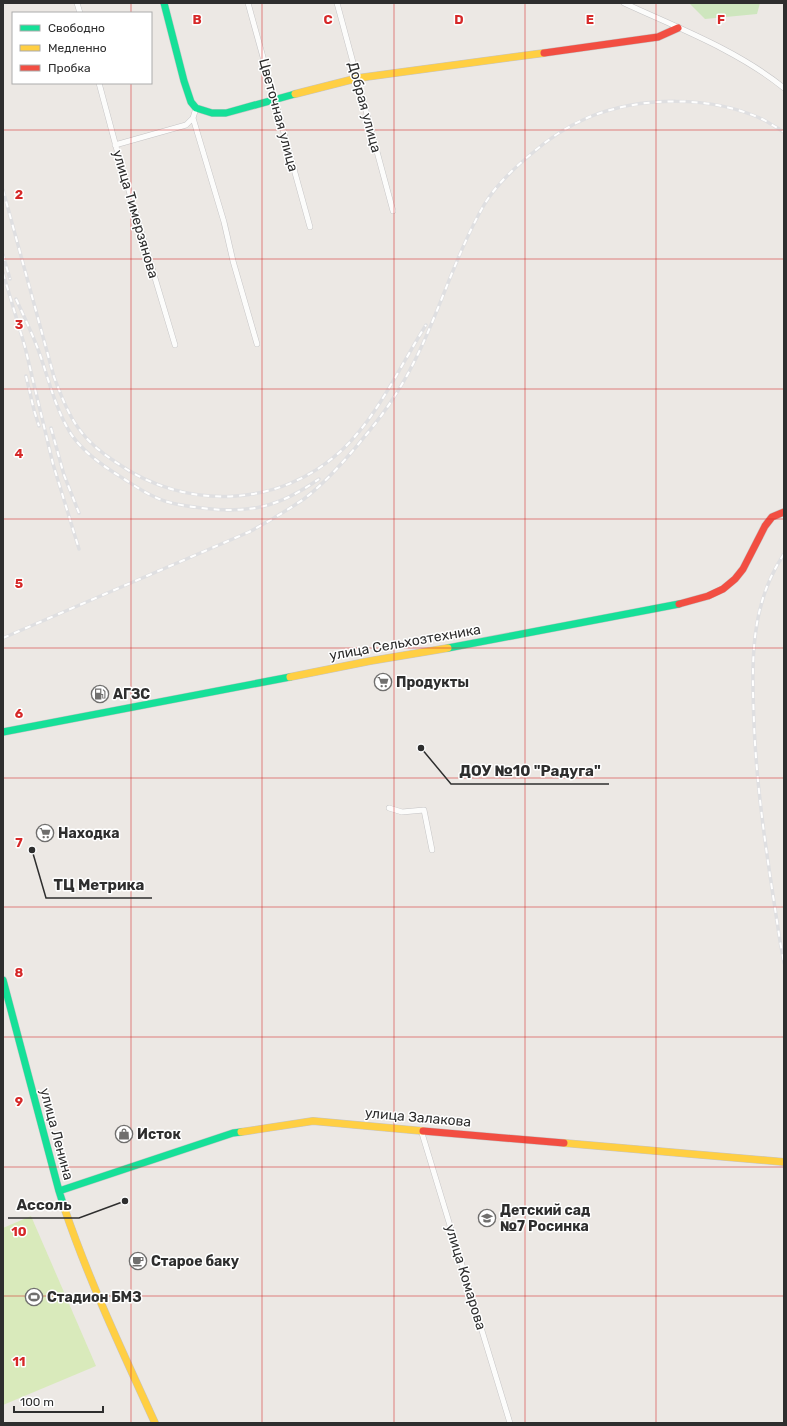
<svg xmlns="http://www.w3.org/2000/svg" width="787" height="1426" viewBox="0 0 787 1426" font-family="Rubik,sans-serif">
	<rect width="100%" height="100%" fill="#ece8e4"/>
	<path fill="#cee6be" d="M689 3H760L757 14 705 19Z"/>
	<path fill="#d9eabb" d="M31 1216 96 1366 3 1405V1228Z"/>
	<g fill="none" stroke-linecap="round" stroke-linejoin="round">
		<defs>
			<path id="street" d="M77 3 80 13
				M248 3 310 227
				M337 3 393 211
				M624 3C678 28 737 50 784 88
				M99 83 118 154 175 345
				M196 108 193 118 224 222 233 261 257 344
				M115 145 186 125 193 118
				M389 808 402 812 424 810 432 850
				M421 1130 510 1423"/>
			<path id="fast" d="M164 3 184 81 191 102 196 108 212 113H226L295 94
				M448 648 679 604
				M3 732 290 677
				M3 980 59 1191 65 1210
				M59 1191 233 1133 241 1132"/>
			<path id="slow" d="M295 94 358 78 544 53
				M290 677 370 661 448 648
				M241 1132 313 1121 423 1131
				M564 1143 784 1162
				M65 1210C90 1283 123 1353 155 1423"/>
			<path id="jam" d="M544 53 658 37 678 28
				M679 604 708 596 723 589 735 579 743 569 765 526 772 517 784 512
				M423 1131 564 1143"/>
		</defs>
		<use href="#street" stroke="#c5c4c5" stroke-width="6"/>
		<use href="#fast" stroke="#c5c4c5" stroke-width="8"/>
		<use href="#slow" stroke="#c5c4c5" stroke-width="8"/>
		<use href="#jam" stroke="#c5c4c5" stroke-width="8"/>
		<use href="#street" stroke="#fcfcfb" stroke-width="5"/>
		<use href="#fast" stroke="#16e098" stroke-width="7"/>
		<use href="#slow" stroke="#ffcf43" stroke-width="7"/>
		<use href="#jam" stroke="#f24e42" stroke-width="7"/>
		<defs>
			<path id="rail" d="M3 190 54 377C61 395 68 414 79 429 89 443 103 454 117 463 186 511 280 508 342 450 378 416 400 366 426 325
				M3 255 10 279
				M3 273 25 347 53 464 79 549
				M16 299C23 314 30 329 36 344 48 374 53 405 71 434 83 452 103 466 121 477 132 484 143 492 155 497 169 504 186 506 202 508 250 514 279 507 319 479
				M26 376 34 410 39 426
				M51 428 64 475 79 513
				M784 554C749 606 752 664 754 724 757 797 769 869 780 941L784 963
				M3 638 249 532C268 522 286 511 304 499 321 486 336 470 350 454 366 435 381 418 394 397 433 338 449 266 484 205 496 185 512 170 530 155 547 140 566 127 587 118 640 96 712 95 764 120 771 124 777 128 784 132"/>
		</defs>
		<use href="#rail" stroke="#dfdfe1" stroke-width="3.5"/>
		<use href="#rail" stroke="#fff" stroke-width="2" stroke-dasharray="6" stroke-linecap="butt"/>
	</g>
	<path fill="none" stroke="#d62828" stroke-width="1" stroke-opacity="0.55" d="M131 3V13M262 3V1423M394 3V1423M525 3V1423M656 3V1423M131 83V1423M3 130H784M3 259H784M3 389H784M3 519H784M3 648H784M3 778H784M3 907H784M3 1037H784M3 1167H784M3 1296H784"/>
	<defs>
		<symbol id="supermarket-ring" viewBox="-11 -11 22 22"><circle r="9.5" fill="#fff" stroke="#706f6e" stroke-width="1.5"/><path d="M-6-5.5h2.5l.6 2H6L4.5 2H-2.5L-4.4-4H-6ZM-1.5 3.2a1.3 1.3 0 1 0 .1 0ZM3 3.2a1.3 1.3 0 1 0 .1 0Z" fill="#706f6e"/></symbol>
		<symbol id="fuel-ring" viewBox="-11 -11 22 22"><circle r="9.5" fill="#fff" stroke="#706f6e" stroke-width="1.5"/><path d="M-5.5-6h7V0h2V4h1.3V-2.5L3-4.5l.8-.8L6-3V5H2.5V1h-1V6h-7ZM-4.2-4.7v3.2H.2V-4.7Z" fill="#706f6e"/></symbol>
		<symbol id="shop-ring" viewBox="-11 -11 22 22"><circle r="9.5" fill="#fff" stroke="#706f6e" stroke-width="1.5"/><path d="M-5-2.5h2.3a2.7 3.5 0 0 1 5.4 0H5L5.5 6h-11ZM-1.5-2.5h3a1.5 2.3 0 0 0-3 0Z" fill="#706f6e"/></symbol>
		<symbol id="school-ring" viewBox="-11 -11 22 22"><circle r="9.5" fill="#fff" stroke="#706f6e" stroke-width="1.5"/><path d="M0-5L7-2L0 1L-7-2ZM-4 1L0 2.5L4 1V4Q0 6-4 4Z" fill="#706f6e"/></symbol>
		<symbol id="cafe-ring" viewBox="-11 -11 22 22"><circle r="9.5" fill="#fff" stroke="#706f6e" stroke-width="1.5"/><path d="M-5.5-4.5H6V0H3Q3 3.5 0 3.5H-2.5Q-5.5 3.5-5.5 0ZM3-3.2v2h1.7v-2ZM-6 4.5H4V6H-6Z" fill="#706f6e"/></symbol>
		<symbol id="stadium-ring" viewBox="-11 -11 22 22"><circle r="9.5" fill="#fff" stroke="#706f6e" stroke-width="1.5"/><path d="M0-5a6.5 5 0 1 0 0 10a6.5 5 0 1 0 0-10ZM-3.5-1.8h7v3.6h-7Z" fill="#706f6e"/></symbol>
	</defs>
	<g fill-rule="evenodd">
		<use href="#supermarket-ring" x="373" y="672" width="20" height="20"/>
		<use href="#fuel-ring" x="90" y="684" width="20" height="20"/>
		<use href="#supermarket-ring" x="35" y="823" width="20" height="20"/>
		<use href="#shop-ring" x="114" y="1124" width="20" height="20"/>
		<use href="#school-ring" x="477" y="1208" width="20" height="20"/>
		<use href="#cafe-ring" x="128" y="1251" width="20" height="20"/>
		<use href="#stadium-ring" x="24" y="1287" width="20" height="20"/>
	</g>
	<g text-anchor="middle" stroke-width="3" stroke-linejoin="round" paint-order="stroke">
		<g font-size="14" fill="#2e2e2e" stroke="#fff">
			<text transform="translate(365 107) rotate(75)" y="5">Добрая улица</text>
			<text transform="translate(279 115) rotate(75)" y="5">Цветочная улица</text>
			<text transform="translate(136 214) rotate(74)" y="5">улица Тимерзянова</text>
			<text transform="translate(405 642) rotate(-10)" y="5">улица Сельхозтехника</text>
			<text transform="translate(418 1117) rotate(5)" y="5">улица Залакова</text>
			<text transform="translate(57 1134) rotate(75)" y="5">улица Ленина</text>
			<text transform="translate(466 1277) rotate(73)" y="5">улица Комарова</text>
		</g>
		<g font-size="14" font-weight="bold" fill="#2e2e2e" stroke="#fff" text-anchor="start">
			<text x="396" y="687">Продукты</text>
			<text x="113" y="699">АГЗС</text>
			<text x="58" y="838">Находка</text>
			<text x="137" y="1139">Исток</text>
			<text x="500" y="1215">Детский сад<tspan x="500" dy="16">№7 Росинка</tspan></text>
			<text x="151" y="1266">Старое баку</text>
			<text x="47" y="1302">Стадион БМЗ</text>
		</g>
	</g>
	<g font-size="13" text-anchor="middle" font-weight="bold" fill="#d62828" stroke="#fff" stroke-width="3" stroke-linejoin="round" paint-order="stroke">
		<text x="197" y="24">B</text>
		<text x="328" y="24">C</text>
		<text x="459" y="24">D</text>
		<text x="590" y="24">E</text>
		<text x="721" y="24">F</text>
		<text x="19" y="199">2</text>
		<text x="19" y="329">3</text>
		<text x="19" y="458">4</text>
		<text x="19" y="588">5</text>
		<text x="19" y="718">6</text>
		<text x="19" y="847">7</text>
		<text x="19" y="977">8</text>
		<text x="19" y="1106">9</text>
		<text x="19" y="1236">10</text>
		<text x="19" y="1366">11</text>
	</g>
	<path fill="none" stroke="#2e2e2e" stroke-width="1.5" d="M421 748L451 784H609M32 850L46 898H152M125 1201L79 1218H8"/>
	<g fill="#2e2e2e" stroke="#fff" stroke-width="1.5">
		<circle cx="421" cy="748" r="4"/>
		<circle cx="32" cy="850" r="4"/>
		<circle cx="125" cy="1201" r="4"/>
	</g>
	<g font-size="15" text-anchor="middle" font-weight="bold" fill="#2e2e2e" stroke="#fff" stroke-width="3" stroke-linejoin="round" paint-order="stroke">
		<text x="530" y="776">ДОУ №10 "Радуга"</text>
		<text x="99" y="890">ТЦ Метрика</text>
		<text x="44" y="1210">Ассоль</text>
	</g>
	<rect width="787" height="1426" fill="none" stroke="#2e2e2e" stroke-width="8"/>
	<rect x="12" y="12" width="140" height="72" fill="#ffffff" stroke="#ababab"/>
	<rect x="20" y="25" width="20" height="6" fill="#16e098" stroke="#ababab"/>
	<text x="48" y="32" font-size="12" fill="#2e2e2e">Свободно</text>
	<rect x="20" y="45" width="20" height="6" fill="#ffcf43" stroke="#ababab"/>
	<text x="48" y="52" font-size="12" fill="#2e2e2e">Медленно</text>
	<rect x="20" y="65" width="20" height="6" fill="#f24e42" stroke="#ababab"/>
	<text x="48" y="72" font-size="12" fill="#2e2e2e">Пробка</text>
	<path d="M14 1406v6h89v-6" fill="none" stroke="#2e2e2e" stroke-width="2"/>
	<text x="20" y="1406" font-size="12" fill="#2e2e2e" stroke="#ffffff" stroke-width="3" paint-order="stroke">100 m</text>
</svg>
